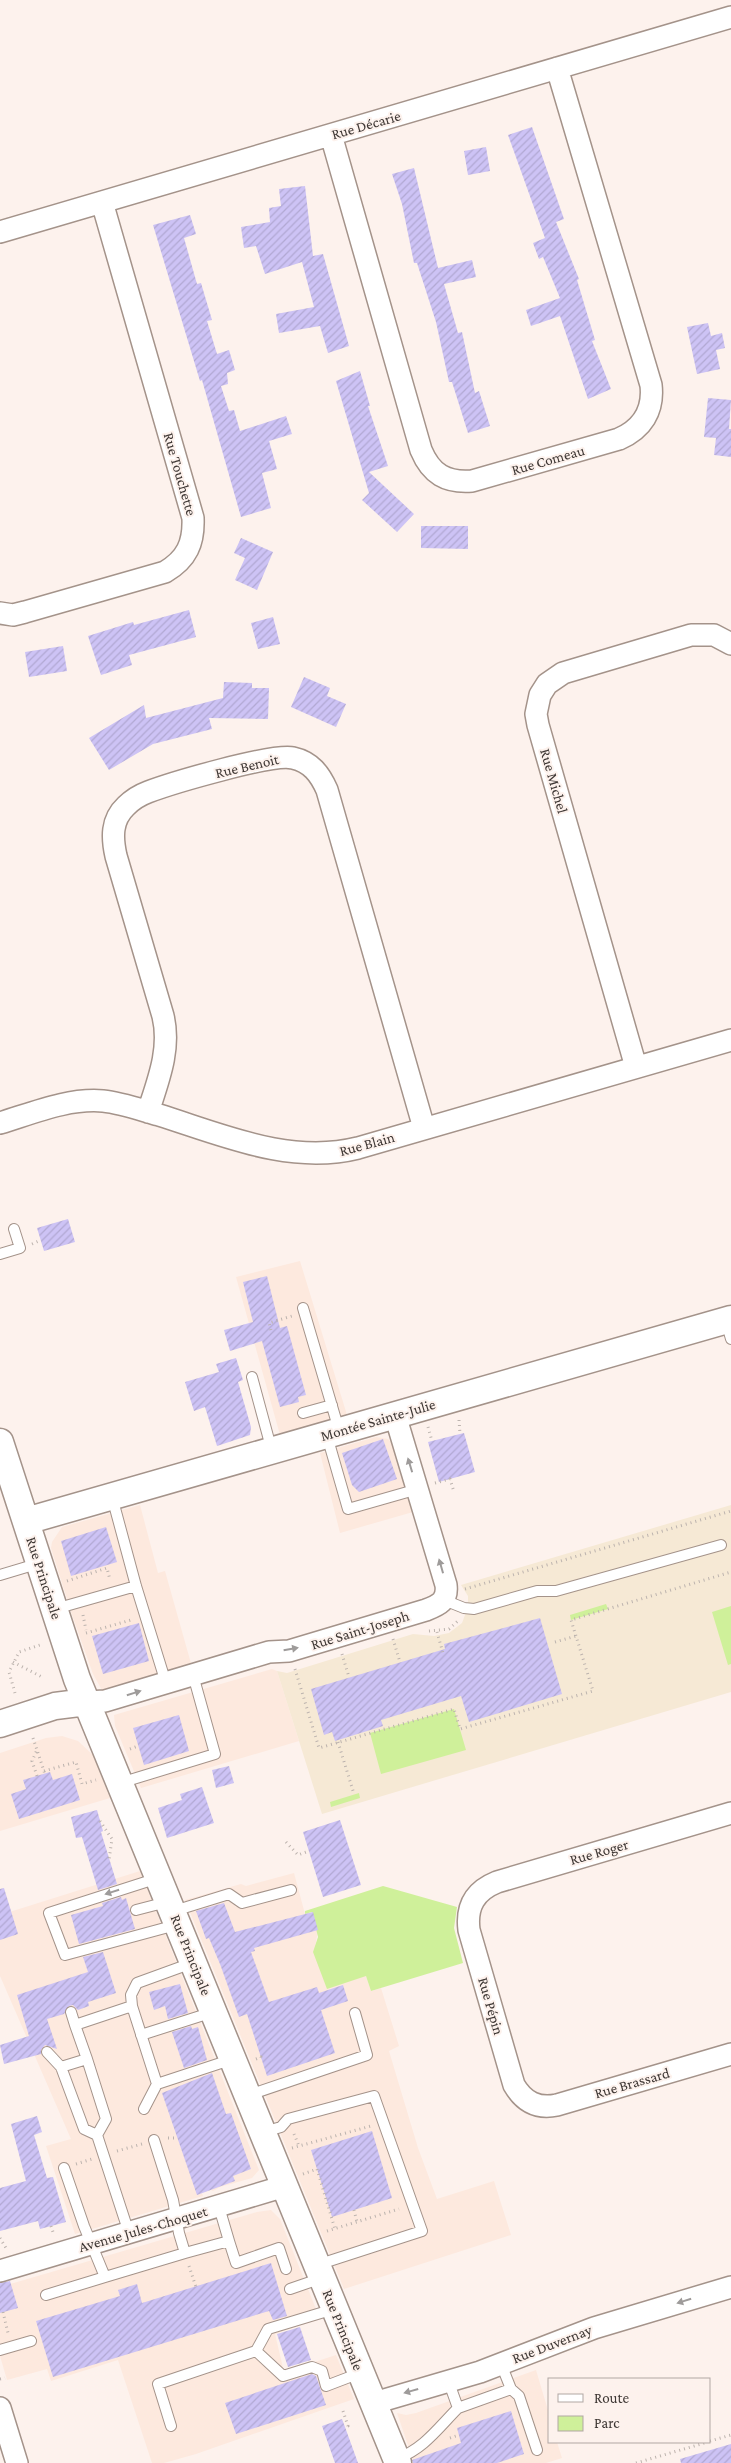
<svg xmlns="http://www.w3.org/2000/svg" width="731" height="2463" viewBox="0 0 731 2463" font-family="'Crimson Pro',serif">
	<defs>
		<pattern id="building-hatch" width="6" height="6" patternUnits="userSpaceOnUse" patternTransform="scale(1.25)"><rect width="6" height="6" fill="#cdc3f5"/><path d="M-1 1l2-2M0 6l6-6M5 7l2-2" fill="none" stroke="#b1a8d3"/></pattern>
	</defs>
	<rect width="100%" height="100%" fill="#fdf2ed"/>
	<path fill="#fde9de" d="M300 1261 347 1415 280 1435 236 1277Z
		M376 1437 388 1439 392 1443 413 1512 340 1533 320 1453Z
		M140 1505 158 1573 165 1571 192 1667 103 1692 93 1674 72 1615 51 1548 52 1542 62 1527Z
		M272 1669 277 1671 299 1741 141 1788 115 1726 114 1715Z
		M62 1736 78 1741 93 1755 110 1798 0 1831V1753L46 1738Z
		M140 1871 259 2170 252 2178 220 2187 213 2191 211 2190 202 2193 203 2196 75 2234 46 2146 71 2139 0 1976V1915Z
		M294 1873 305 1914 312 1912 318 1930 315 1948 366 1976 371 1991 381 1988 399 2046 389 2051 418 2148 437 2199 494 2181 511 2235 344 2289 185 1900 241 1884 246 1886Z
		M271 2210 280 2219 320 2319 275 2334 284 2372 336 2355 354 2399 196 2454 164 2463H152L118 2360 51 2381 47 2369 7 2380 0 2356V2287L257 2212Z
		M536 2370 550 2417V2442H557L562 2458 546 2463H414L397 2413 406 2415 416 2413Z"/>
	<path fill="#f6e9d5" d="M731 1505V1692L322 1814 277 1671 287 1673 413 1634 434 1636 449 1633 462 1623 468 1607V1596L461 1585Z"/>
	<path fill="#cff09a" d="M606 1604 608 1609 571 1620 570 1615Z
		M731 1606V1664L728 1665 712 1612Z
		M454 1709 466 1750 381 1774 370 1733Z
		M359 1793 360 1798 331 1807 330 1802Z
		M383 1886 457 1907 454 1928 463 1963 371 1991 366 1976 327 1989 313 1952 318 1937 312 1912 305 1914V1911Z"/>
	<path fill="url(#building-hatch)" d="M532 127 564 219 556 222 579 279 577 280 595 340 592 341 611 389 588 399 560 316 531 326 526 310 560 298 543 257 539 259 533 243 545 238 508 135Z
		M486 147 490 171 468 175 464 151Z
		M414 168 438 268 472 260 476 277 444 284 458 333 462 332 475 393 479 391 490 426 468 433 452 382H449L436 322 417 263H414L402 204 392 174Z
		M305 186 313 256 323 254 349 346 328 353 320 326 279 333 276 314 314 307 302 262 265 274 256 246 244 248 241 227 270 222 269 208 281 206 279 189Z
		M190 215 196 234 184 238 197 284 201 283 212 320 207 321 217 354 229 350 235 370 227 373 228 384 221 386 229 411 234 410 240 431 286 416 292 434 269 441 277 469 262 473 271 508 241 517 202 380 200 381 153 225Z
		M708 323 711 336 722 333 725 348 716 350 720 369 697 374 687 327Z
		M360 371 370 406H368L388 466 369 472 414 514 397 532 362 500 369 493 336 381Z
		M708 398 731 400 729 429H731V457L714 455 716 438 704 437Z
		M421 526H468V549L421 548Z
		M241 538 273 552 257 590 235 580 245 558 234 553Z
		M189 610 196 637 129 655 132 665 101 675 88 636 133 622 134 625Z
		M273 617 280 644 258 649 251 623Z
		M63 646 67 671 29 677 25 652Z
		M304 677 330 688 327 696 346 704 336 727 291 707Z
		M224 682 252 683V688H269L268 719 209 718 212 729 153 744 109 770 89 738 144 705 146 718 223 698Z
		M68 1219 75 1242 44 1251 37 1228Z
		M267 1276 280 1328 287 1326 306 1395 298 1397 299 1402 280 1407 262 1341 230 1351 224 1330 253 1322 243 1282Z
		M236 1358 243 1380 238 1382 251 1427 250 1435 217 1446 205 1407 194 1411 185 1382 219 1372 216 1364Z
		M464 1433 475 1472 439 1482 428 1442Z
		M383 1439 397 1479 359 1492 352 1485 342 1453Z
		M106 1527 117 1562 71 1576 61 1541Z
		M540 1618 562 1694 469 1722 461 1696 381 1720 383 1726 335 1741 332 1732 324 1735 311 1689 445 1649 444 1644Z
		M139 1623 149 1661 103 1674 92 1636Z
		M179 1715 189 1751 144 1765 133 1728Z
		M229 1766 234 1783 216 1788 212 1770Z
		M50 1772 53 1780 72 1774 80 1800 19 1819 11 1794 26 1789 23 1780Z
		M202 1787 214 1823 167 1838 158 1808 182 1800 180 1794Z
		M97 1810 103 1831 101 1832 117 1884 98 1890 82 1837 76 1838 71 1817Z
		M340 1820 361 1885 323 1897 303 1832Z
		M4 1888 18 1934 0 1940V1889Z
		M121 1897 122 1900 126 1898 135 1929 79 1944 71 1915 103 1906 102 1903Z
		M224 1903 235 1932 313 1912 318 1930 254 1948 255 1951 251 1952 269 2002 317 1987 319 1993 343 1985 348 2001 321 2010 335 2053 267 2076 247 2014 239 2017 220 1964 209 1938 206 1939 196 1911Z
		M103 1952 116 1993 88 2002 89 2006 78 2010 73 2005 69 2006 64 2014 47 2019 57 2049 45 2045 41 2050V2054L4 2064 0 2045 29 2036 17 1995 88 1972 83 1957Z
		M180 1984 188 2013 168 2019 165 2006 154 2010 149 1992Z
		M191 2026 192 2029 198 2027 207 2060 184 2068 172 2032Z
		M212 2073 226 2114 231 2113 251 2169 233 2176 235 2181 197 2195 162 2093Z
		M37 2116 42 2132 34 2135 47 2178 53 2177 66 2222 40 2229 38 2221 0 2231V2188L26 2181 11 2124Z
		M372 2131 392 2198 332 2217 311 2150Z
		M271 2263 287 2316 273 2320 269 2311 53 2377 36 2321 120 2296 118 2290 137 2284 142 2303Z
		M10 2281 18 2308 0 2313V2283Z
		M300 2327 311 2360 288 2367 277 2334Z
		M312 2374 316 2376 326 2405 236 2434 225 2403Z
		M511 2411 524 2454 497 2463H413L412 2460 461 2443 457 2428Z
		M342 2419 345 2427 358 2463H335L322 2426Z
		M731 2444V2463H681L680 2459Z"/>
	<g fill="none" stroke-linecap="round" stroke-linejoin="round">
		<defs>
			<path id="service" d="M0 1254 20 1248 14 1229
				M303 1308 339 1430
				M726 1321 731 1339
				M252 1377 272 1451
				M303 1413 332 1405
				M327 1436 348 1509 418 1489
				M112 1497 136 1586 166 1683
				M0 1575 40 1563
				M444 1600 464 1608 474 1609 537 1591H556L721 1545
				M55 1609 136 1586
				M120 1783 215 1754 193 1675
				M158 1878 49 1913 65 1955 176 1925
				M136 1910 167 1902
				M174 1911 229 1894 242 1903 291 1890
				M192 1963 137 1983 131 1995 132 2006 157 2084 233 2059
				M71 2012 75 2025
				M141 2035 213 2012
				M47 2052 61 2067
				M87 2059 75 2025 132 2006
				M249 2095 367 2055 355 2013
				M144 2109 157 2084
				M264 2132 281 2127 288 2119 374 2096 422 2231 317 2265
				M97 2135 106 2119 87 2059 61 2067 84 2129 97 2135 129 2233
				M64 2168 84 2226 105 2277 185 2253 179 2233 173 2200 154 2140
				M229 2241 236 2263 279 2248 286 2269
				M185 2253 229 2241 219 2207
				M290 2289 322 2278
				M46 2295 105 2277
				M0 2350 31 2341
				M256 2351 283 2376 312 2367 322 2371 326 2386 360 2373
				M501 2364 511 2389 519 2396 537 2450
				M448 2380 458 2408 511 2389
				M171 2426 158 2384 256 2351 268 2329 334 2309
				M396 2459C424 2449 438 2428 458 2408"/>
			<path id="minor" d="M331 135 421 450C431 474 446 483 472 481L619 439C642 429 654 411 651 385L557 68
				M0 232 731 17
				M0 613 13 615 25 612 165 572C187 559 194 543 193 518L102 202
				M636 1067 538 725 536 714 540 695 547 684 563 673 691 635H714L731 644
				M148 1112C158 1081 171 1049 163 1016L116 856C112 838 111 820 126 806 132 800 140 795 148 792 172 783 273 753 293 758 311 762 320 774 327 790L424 1128
				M0 1123C33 1113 68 1098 103 1101 122 1103 141 1110 159 1115 223 1135 290 1165 358 1148L731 1040
				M87 1702 105 1701 269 1652 289 1651 426 1610C439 1605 448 1601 446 1585L395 1415
				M731 1813 497 1882C475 1891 466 1906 469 1930L514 2085C524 2102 538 2109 557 2105L731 2054
				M0 2271 285 2186
				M374 2403 480 2372 594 2328 731 2287
				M0 2408 17 2463"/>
			<path id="tertiary" d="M0 1442 77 1679 398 2463
				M26 1521 731 1319
				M0 1724 55 1706 87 1702"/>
		</defs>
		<use href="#service" stroke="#a4938a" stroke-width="12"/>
		<use href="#minor" stroke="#a4938a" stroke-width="24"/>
		<use href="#tertiary" stroke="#a4938a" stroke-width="29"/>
		<path stroke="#bcb3ae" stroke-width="3" stroke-dasharray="1 4" stroke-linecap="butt" d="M32 1244 41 1240
			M271 1330 269 1323 292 1316
			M459 1420 460 1434
			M428 1427 432 1441
			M435 1483 450 1479 454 1492
			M67 1581 107 1568 110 1580
			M465 1589 731 1511
			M83 1615 86 1630
			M429 1631 449 1629 459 1620
			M437 1632 443 1653
			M86 1633 131 1620
			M393 1639 400 1662
			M555 1642 576 1636
			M342 1654 349 1677
			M13 1662 44 1678
			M295 1669 319 1748 454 1709 460 1729 593 1691 571 1620 731 1572
			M15 1693 9 1672 19 1652 40 1645
			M33 1738 45 1774
			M338 1742 354 1794
			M130 1749 138 1746
			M44 1771 76 1762 82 1784 96 1780
			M37 1776 32 1761 37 1750
			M100 1821 112 1839 109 1860
			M286 1842 298 1855 309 1851
			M256 2059 261 2057 262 2061
			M294 2134 299 2146
			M168 2138H176
			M292 2148 371 2126
			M117 2151 142 2144
			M76 2164 92 2159
			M303 2174 317 2169 335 2229
			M354 2210 357 2222
			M51 2226 54 2235
			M327 2231 399 2209
			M0 2238 6 2248
			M189 2266 196 2287
			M3 2312 8 2333
			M0 2379 5 2378
			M343 2411 348 2426 345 2427
			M450 2438 459 2435
			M710 2441 731 2435
			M636 2463 708 2442"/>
		<use href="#service" stroke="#fff" stroke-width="10"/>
		<use href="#minor" stroke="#fff" stroke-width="21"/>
		<use href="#tertiary" stroke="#fff" stroke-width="26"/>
	</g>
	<defs><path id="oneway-solid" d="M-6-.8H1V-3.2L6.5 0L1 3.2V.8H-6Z" transform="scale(1.25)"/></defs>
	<g fill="#9e9b9a">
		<use href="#oneway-solid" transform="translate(410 1465) rotate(-107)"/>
		<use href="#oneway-solid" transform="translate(441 1566) rotate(-106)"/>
		<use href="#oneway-solid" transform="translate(291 1649) rotate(-10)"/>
		<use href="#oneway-solid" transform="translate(134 1693) rotate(-17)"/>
		<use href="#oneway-solid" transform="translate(112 1892) rotate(162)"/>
		<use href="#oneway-solid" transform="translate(684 2301) rotate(163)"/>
		<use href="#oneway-solid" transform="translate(411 2391) rotate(164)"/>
	</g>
	<g text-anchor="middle" stroke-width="4" stroke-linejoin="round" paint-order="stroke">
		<g font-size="15" fill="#3e3734" stroke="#fdf2ed">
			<text transform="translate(366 125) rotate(-16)" y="5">Rue Décarie</text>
			<text transform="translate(548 460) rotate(-16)" y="5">Rue Comeau</text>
			<text transform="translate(180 474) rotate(74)" y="5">Rue Touchette</text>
			<text transform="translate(247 766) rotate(-13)" y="5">Rue Benoit</text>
			<text transform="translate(554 781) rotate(74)" y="5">Rue Michel</text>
			<text transform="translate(367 1144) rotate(-15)" y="5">Rue Blain</text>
			<text transform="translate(378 1420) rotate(-16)" y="5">Montée Sainte-Julie</text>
			<text transform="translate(44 1578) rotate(72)" y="5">Rue Principale</text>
			<text transform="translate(360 1630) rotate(-17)" y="5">Rue Saint-Joseph</text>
			<text transform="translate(599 1852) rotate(-16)" y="5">Rue Roger</text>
			<text transform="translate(191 1955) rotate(68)" y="5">Rue Principale</text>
			<text transform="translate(491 2006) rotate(74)" y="5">Rue Pépin</text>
			<text transform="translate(632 2083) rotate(-16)" y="5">Rue Brassard</text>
			<text transform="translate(143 2229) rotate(-16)" y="5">Avenue Jules-Choquet</text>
			<text transform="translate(343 2330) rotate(68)" y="5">Rue Principale</text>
			<text transform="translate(552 2344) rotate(-21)" y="5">Rue Duvernay</text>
		</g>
	</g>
	<rect x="548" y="2378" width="162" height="65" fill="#fdf2ed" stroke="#b1a7a3"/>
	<rect x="558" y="2394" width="25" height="8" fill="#ffffff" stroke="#b1a7a3"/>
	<text x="594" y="2403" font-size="15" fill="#3e3734">Route</text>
	<rect x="558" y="2416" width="25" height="15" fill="#cff09a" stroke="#b1a7a3"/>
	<text x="594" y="2428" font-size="15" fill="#3e3734">Parc</text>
</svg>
